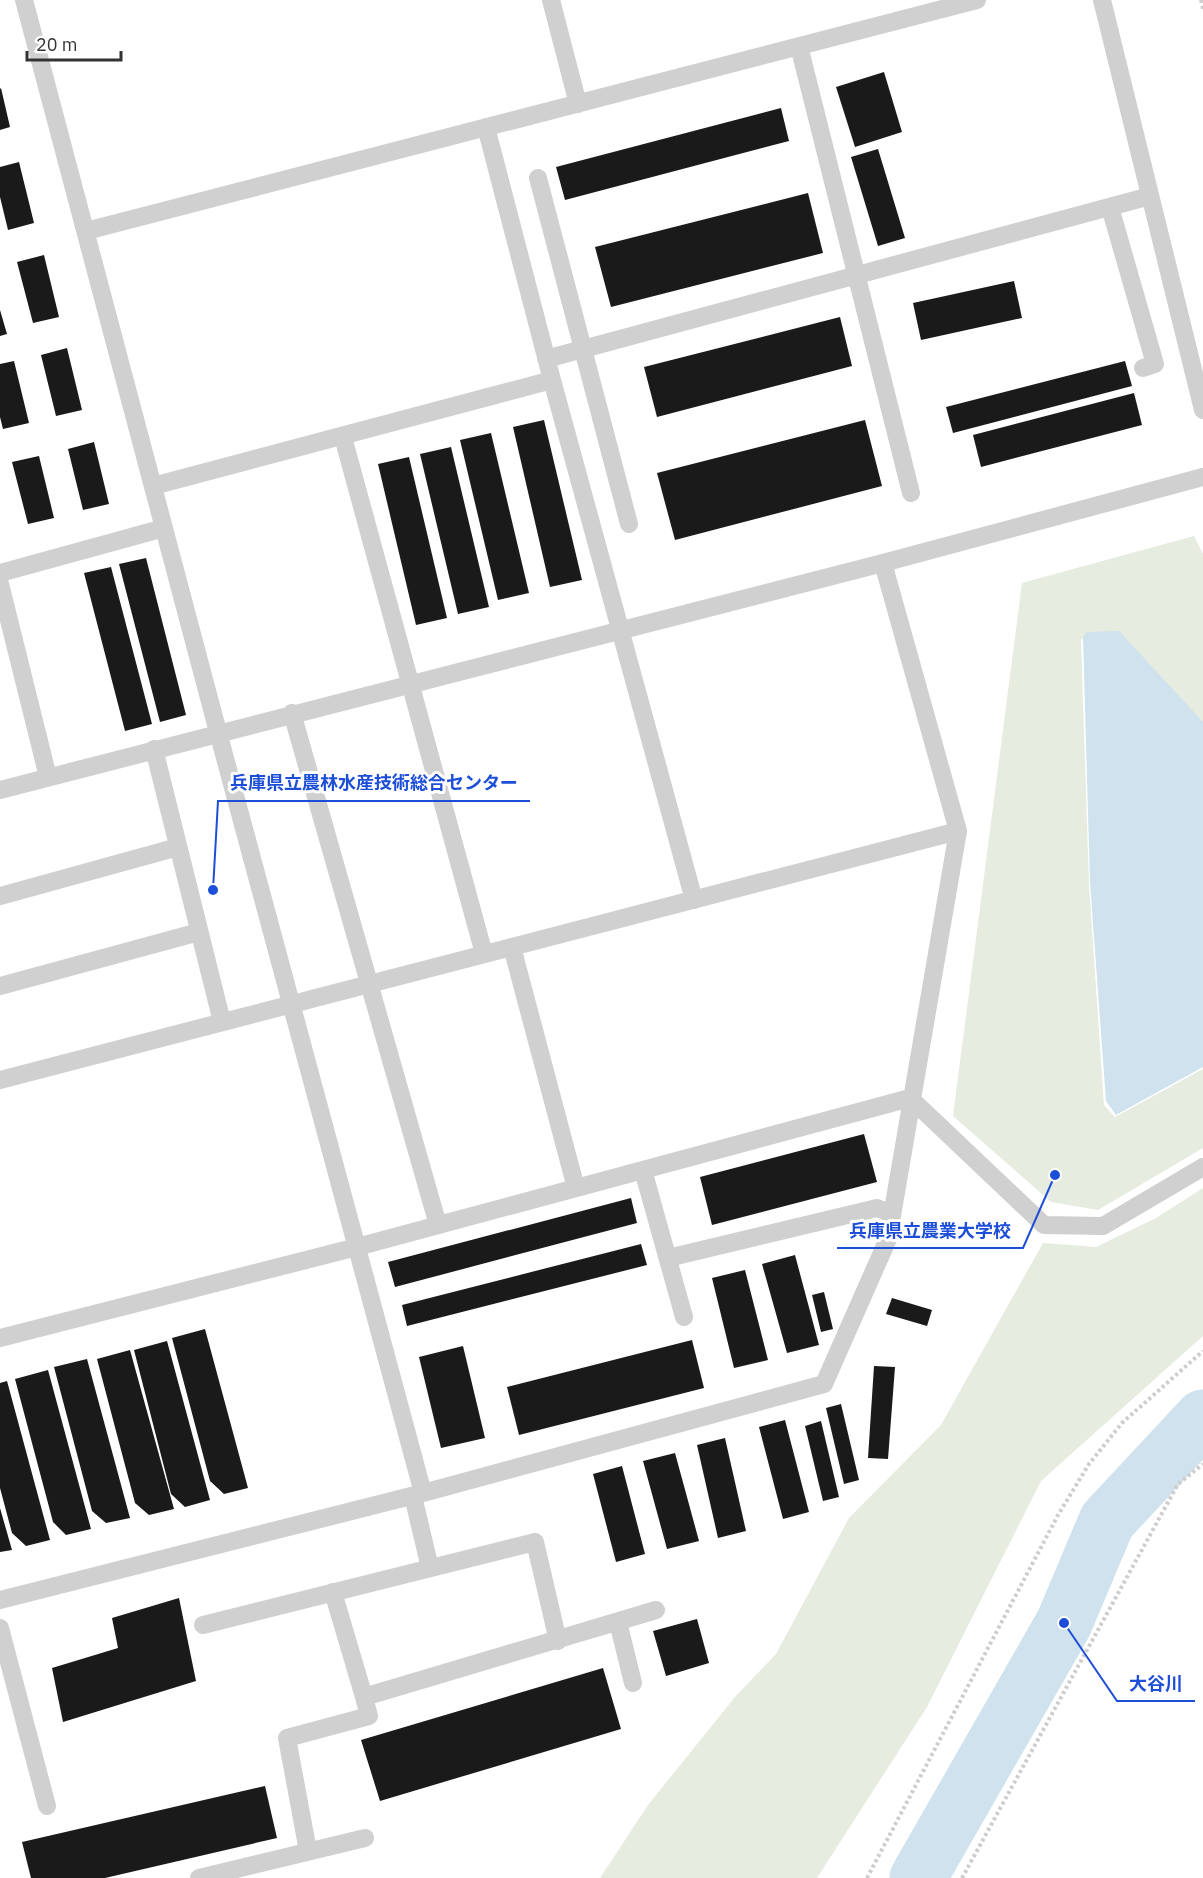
<svg xmlns="http://www.w3.org/2000/svg" width="1203" height="1878" viewBox="0 0 1203 1878" font-family="'IBM Plex Sans','Noto Sans JP',sans-serif">
	<rect width="100%" height="100%" fill="#fff"/>
	<path fill="#e6ecdf" d="M1194 536 1203 554V727L1086 635 1081 640 1089 885 1104 1105 1115 1117 1203 1069V1148L1098 1210 1051 1202 953 1116 1022 583Z
		M1203 1188V1336L1041 1481 927 1707 817 1878H600L648 1805 735 1697 776 1654 849 1518 941 1425 1043 1243 1096 1247 1156 1218Z"/>
	<path fill="#cfe2ee" d="M1119 631 1203 722V1067L1116 1115 1106 1101 1090 882 1083 637 1087 632Z"/>
	<g fill="none" stroke-linecap="round" stroke-linejoin="round">
		<path stroke="#cfe2ee" stroke-width="57" d="M918 1878 1064 1623 1107 1521 1203 1418"/>
	</g>
	<path fill="#1a1a1a" d="M884 72 902 132 855 147 836 87Z
		M1 88 10 127 0 130V89Z
		M781 108 789 141 565 200 556 167Z
		M878 149 905 238 878 246 851 157Z
		M19 162 34 223 8 230 0 197V167Z
		M808 193 823 253 611 307 595 247Z
		M44 255 59 317 33 323 17 262Z
		M1014 281 1022 318 921 340 913 303Z
		M0 310 7 334 0 336Z
		M840 317 852 366 657 417 644 367Z
		M67 348 82 410 56 416 41 355Z
		M14 361 29 423 3 429 0 417V364Z
		M1125 361 1132 386 953 433 946 407Z
		M1134 393 1142 425 981 467 973 435Z
		M544 420 582 580 550 587 513 427Z
		M865 420 882 486 675 540 657 473Z
		M491 433 529 593 498 600 460 440Z
		M94 442 109 504 83 510 68 449Z
		M451 447 489 607 458 614 420 454Z
		M39 456 54 518 28 524 12 462Z
		M409 457 447 618 416 625 378 464Z
		M146 558 186 715 160 722 119 564Z
		M111 567 152 724 125 731 84 573Z
		M864 1134 877 1182 712 1225 700 1177Z
		M631 1198 637 1223 395 1287 388 1262Z
		M641 1244 647 1265 407 1326 402 1305Z
		M795 1255 819 1345 787 1353 762 1264Z
		M745 1270 768 1360 734 1368 712 1278Z
		M824 1292 833 1329 821 1332 812 1295Z
		M892 1298 932 1310 927 1326 886 1314Z
		M205 1329 248 1488 224 1494 210 1481 172 1338Z
		M692 1340 704 1388 519 1435 507 1387Z
		M167 1341 210 1500 185 1507 171 1494 134 1350Z
		M463 1346 485 1438 441 1448 419 1357Z
		M130 1350 174 1509 149 1515 135 1503 97 1359Z
		M87 1359 130 1518 106 1523 92 1511 54 1367Z
		M874 1366 895 1367 888 1459 868 1458Z
		M48 1370 91 1529 66 1535 53 1522 15 1379Z
		M7 1381 50 1540 26 1546 12 1533 0 1488V1383Z
		M841 1404 859 1480 844 1484 826 1408Z
		M785 1420 809 1512 783 1519 759 1427Z
		M821 1421 839 1497 823 1501 805 1426Z
		M725 1438 746 1531 718 1538 697 1445Z
		M675 1453 699 1541 667 1549 643 1461Z
		M622 1466 645 1554 616 1562 593 1474Z
		M0 1508 12 1550 0 1552Z
		M179 1598 196 1681 63 1722 52 1668 118 1648 112 1618Z
		M697 1619 709 1663 666 1676 653 1631Z
		M603 1668 621 1729 380 1801 361 1740Z
		M265 1786 277 1838 105 1878H31L22 1842Z"/>
	<g fill="none" stroke-linecap="round" stroke-linejoin="round">
		<path stroke="#cdcdcd" stroke-width="4" stroke-dasharray="3 3" stroke-linecap="butt" d="M1201 0 1203 9
			M867 1878 1058 1515 1089 1464 1122 1423 1203 1351
			M962 1878 1178 1484 1203 1464"/>
		<path stroke="#d0d0d0" stroke-width="18" d="M24 0 218 732 423 1493
			M551 0 578 104
			M1102 0 1203 410
			M799 46 911 493
			M486 127 552 380 694 900
			M538 178 629 524
			M1110 207 1155 364 1143 368
			M86 231 977 0
			M546 359 1150 196
			M343 437 484 954
			M153 486 552 380
			M0 573 164 528
			M0 584 48 777
			M292 713 438 1225
			M154 749 222 1022
			M0 790 883 563 1203 477
			M0 896 178 847
			M512 947 576 1188
			M0 986 199 932
			M0 1080 958 831
			M643 1170 684 1317
			M668 1258 877 1208 892 1214
			M0 1338 357 1247 910 1098 1044 1225 1103 1226 1203 1167
			M413 1496 430 1568
			M333 1592 364 1697 656 1610
			M0 1600 423 1493 824 1384 888 1239 958 831 883 563
			M618 1622 633 1683
			M203 1625 535 1542 558 1641
			M0 1628 47 1806
			M308 1851 287 1738 369 1716 364 1697
			M199 1878 365 1838"/>
	</g>
	<path fill="none" stroke="#1d4ed8" stroke-width="2" d="M213 890L218 801H530M1055 1175L1023 1248H837M1064 1623L1117 1701H1195"/>
	<g fill="#1d4ed8" stroke="#fff" stroke-width="2">
		<circle cx="213" cy="890" r="6"/>
		<circle cx="1055" cy="1175" r="6"/>
		<circle cx="1064" cy="1623" r="6"/>
	</g>
	<g font-size="18" text-anchor="middle" font-weight="bold" fill="#1d4ed8" stroke="#fff" stroke-width="6" stroke-linejoin="round" paint-order="stroke">
		<text x="374" y="789">兵庫県立農林水産技術総合センター</text>
		<text x="930" y="1237">兵庫県立農業大学校</text>
		<text x="1156" y="1690">大谷川</text>
	</g>
	<path d="M27 51v9h94v-9" fill="none" stroke="#333333" stroke-width="3"/>
	<text x="36" y="51" font-size="18" fill="#333333" stroke="#ffffff" stroke-width="4.5" paint-order="stroke">20 m</text>
</svg>
